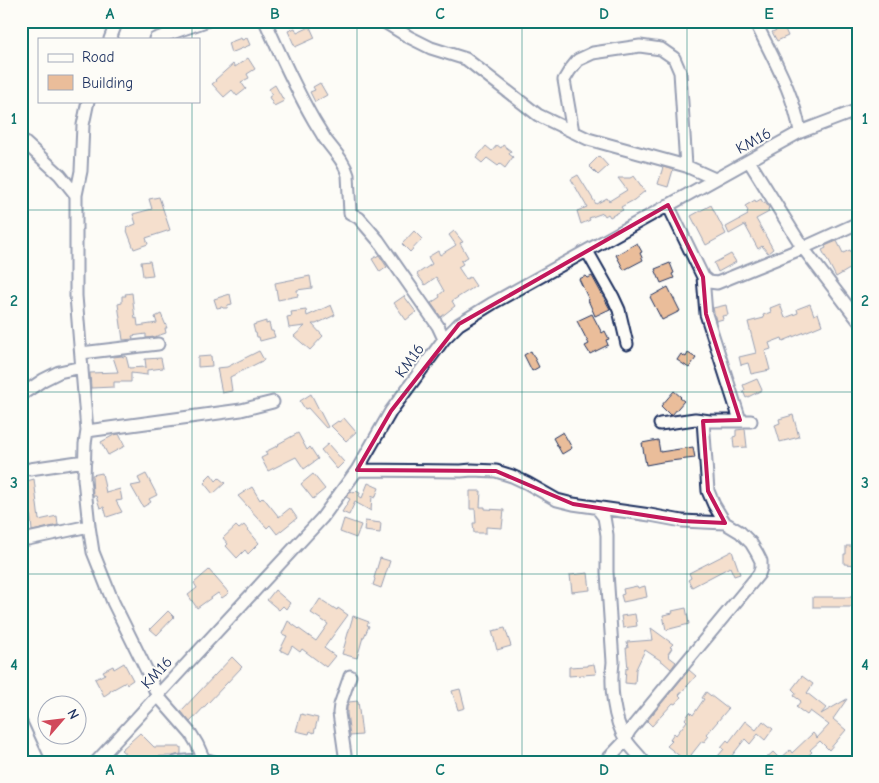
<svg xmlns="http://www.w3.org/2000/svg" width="879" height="783" viewBox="0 0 879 783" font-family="'Comic Neue',sans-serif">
	<rect width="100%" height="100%" fill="#fdfcf7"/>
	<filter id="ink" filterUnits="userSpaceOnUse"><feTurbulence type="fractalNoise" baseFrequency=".02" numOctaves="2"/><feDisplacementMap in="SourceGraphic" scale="10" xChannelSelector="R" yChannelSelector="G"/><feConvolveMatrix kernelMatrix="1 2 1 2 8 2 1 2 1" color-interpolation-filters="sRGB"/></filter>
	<g filter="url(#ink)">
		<path fill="#eabd9a" stroke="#1b2f5e" d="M310 27 315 38 295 47 288 31 295 28 297 33Z
			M784 27 788 36 777 41 772 32Z
			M241 38 242 40 247 38 250 45 231 53 228 43Z
			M248 58 255 69 247 74 249 78 241 82 246 89 237 96 232 90 224 97 212 84 216 81 215 80 233 64 235 67Z
			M320 83 327 95 315 102 310 92 315 90 313 87Z
			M275 85 284 101 274 106 269 97 272 95 269 89Z
			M497 145 501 148 503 145 511 151 509 154 513 157 505 168 500 164 498 166 487 158 482 163 476 158 486 146 492 151Z
			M599 156 608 166 598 175 589 166Z
			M663 167 673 170 668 187 658 184Z
			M578 175 596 204 607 198 609 201 627 190 618 178H630L634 176 645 191 634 200 621 207 623 210 610 217 608 214 605 216 603 213 589 218 590 220 581 224 577 211 587 207 571 179Z
			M159 197 170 230 146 238 148 244 134 249 126 228 136 224 133 214 152 209 149 199Z
			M761 199 763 203 765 202 769 208 768 209 769 212 756 219 773 249 768 253 762 246 758 249 745 225 729 234 726 227 748 215 747 212 748 211 745 206 755 200 756 202Z
			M711 205 726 234 706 245 691 216Z
			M414 231 422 239 410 252 402 244Z
			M454 231 463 242 460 243 468 257 461 261 463 264 458 267 466 279 470 277 476 286 452 301 455 306 441 317 431 303 440 297 439 295 444 291 436 277 425 285 417 274 432 264 428 257 438 251 440 255 456 245 449 235Z
			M837 241 843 253 850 250 858 264 836 277 822 250 826 248 825 246Z
			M637 243 642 252 640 253 643 260 624 270 616 255Z
			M731 254 736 262 718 272 714 263Z
			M379 255 387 267 380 272 372 259Z
			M150 261 153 275 143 276 141 262Z
			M670 263 674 273 672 274 674 278 661 283 655 269Z
			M310 276 312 288 297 290 298 296 278 300 275 283Z
			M586 276 588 278 592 276 610 309 595 316 588 300H589L579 279Z
			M668 287 680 311 662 320 650 297Z
			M132 293 135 319 137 318 138 326 157 323 155 317 161 314 167 328H165L166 333 154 337 146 338V334L132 336 133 339 123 340 118 304 122 303V296H126L125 294Z
			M230 294 232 304 228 305 227 308H223L222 307 217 308 214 299Z
			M404 296 416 312 406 320 394 303Z
			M780 304 785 318 798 313 797 309 810 304 814 315 818 313 822 325 783 341 782 338 769 343 771 349 765 351 770 370 751 374 748 363 741 365 739 357 756 353 748 322 764 318 763 315 771 312 770 308Z
			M331 305 335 315 316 324H312L323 336 310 350 294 336 305 326 289 328 287 317 292 316 291 312 306 310 307 316Z
			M726 305 728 315 722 316 723 319 716 321 713 308Z
			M592 314 602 333 605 331 609 339 606 340 608 345 590 354 585 346 589 344 577 321Z
			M266 321V324L269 323 271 331H273L275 337 260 341 259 337H257L256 333H255L253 325Z
			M259 351 264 360 230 377 232 391 222 393 217 368 227 367Z
			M531 351 539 367 532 371 524 355Z
			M688 353 696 358 689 368 677 360 681 354 686 357Z
			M122 356 123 357 126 356 129 368 146 367 145 359 161 358 163 368 147 370V375L131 373V382H114V387L91 388 90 373 118 372 113 357Z
			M211 356 212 366 198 367V357Z
			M757 379 762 390 746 398 743 391 745 390 743 385Z
			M674 391 681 397 680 398 684 401 672 415H670L661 406Z
			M311 394 328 427 326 428 308 408 305 409 300 401Z
			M793 415 799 437 780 442 775 425 780 423 779 419Z
			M344 418 356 432 346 441 331 426 338 421 339 422Z
			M745 429 747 447 734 448 733 437 736 436V430Z
			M563 432 572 448 562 454 553 438Z
			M298 433 307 450 310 447 318 459 304 469 296 457 268 471 261 458 267 455 265 452 279 445 278 444Z
			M119 434 125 446 108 455 101 442 114 435Z
			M658 440 660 452 693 447 695 458 662 462 646 465 642 443Z
			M328 444 344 462 337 469 321 450Z
			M102 473 106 493 120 489 122 500 116 501 122 512 107 517 104 507 100 508 96 496H93L92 475Z
			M146 474 157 495 149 499 151 502 143 507 131 486 141 484 138 478Z
			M211 474 216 481 219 478 225 483 213 494 204 483 207 480 206 479Z
			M313 474 325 489 313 499 301 484Z
			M34 479 39 520 57 516 58 525 32 531 27 481Z
			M368 483 379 488 375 498 372 496 371 511 355 502 349 515 342 512 350 499 346 497 351 491 354 493 356 491 360 493 359 496 362 498Z
			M252 487 260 500 263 497 279 517 290 508 297 518 277 534 270 525 267 528 238 496Z
			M470 491H481L480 507H485V509L504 510 502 528 486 527V533H474L473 523H476L475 509H470Z
			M344 519 361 525 356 538 340 532Z
			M365 521 381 523 380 533 364 531Z
			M244 525 259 543 248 554 245 550 237 558 226 546 228 544 223 538 236 526 239 529Z
			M846 546H855L858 548V565L844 564V554H846Z
			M732 551 740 574 734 576 730 567 692 587 688 580 691 578 689 573Z
			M380 558 390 561 381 588 373 585 375 579 374 578Z
			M209 570 229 593 222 598 218 593 197 608 188 595 197 588 194 583Z
			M588 573 590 590 572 592 570 575Z
			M637 586 638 588 645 586 647 597 623 602 621 595 624 594 623 589Z
			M275 590 290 603 286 609 283 606 279 610 267 600Z
			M813 597H858V607H813Z
			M320 599 337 610 338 608 348 615 324 648 335 656 326 667 302 649 300 652 292 646 288 654 280 650 287 636 282 634 288 621 316 641 328 624 311 613Z
			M686 608 689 624 666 630 663 615 673 613 672 611Z
			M168 611 174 617 157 635 150 629Z
			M635 614 637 626 623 628 621 616Z
			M353 616 369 622 367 625 369 626 364 637H363L357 658 342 654Z
			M505 628 511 646 497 650 492 631Z
			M651 628 673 644 670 647 672 648 668 654 669 655 668 656 676 662 671 669 663 662 645 650 636 669 635 684 625 683 626 668 628 669 626 648H628L627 642 653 640Z
			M232 657 242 667 190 722 181 711Z
			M124 663 133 680 127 684 126 682 110 691V692L104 696 95 679 105 674 103 671 113 666 114 669Z
			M594 664 596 674 569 676V667L587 666V665Z
			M689 670 696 676 679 695 681 697 675 704 673 703 652 726 647 721Z
			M802 676 813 684 807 693 826 708 821 714 847 699 833 719 846 730 829 750 820 741 810 750 812 752 801 762H762L773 752 780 759 790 750 792 753 813 733 817 738 829 725 810 711 807 715 796 707 801 701 794 696 796 693 792 689Z
			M460 689 465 708 458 710 452 691Z
			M706 692 728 709 707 734 709 736 704 742 702 741 691 755 693 757 689 762H687L667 746 672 741 670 739 674 733 676 735 687 721 685 719 690 712 693 715 704 699 702 698Z
			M358 701 362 735 350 736 347 713V707L349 702Z
			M301 714 318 718 314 733 310 731 309 734 296 731Z
			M745 721 756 730 763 721 773 729 765 740 758 734 750 744 745 739 727 762H713L724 749 721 747 727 740 729 742Z
			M140 733 154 747H181V754L173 756 129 757 121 750Z"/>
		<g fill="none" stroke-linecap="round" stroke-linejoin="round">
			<defs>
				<path id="minor" d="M265 21C280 54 295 88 313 119 317 126 321 132 325 139 334 151 344 161 348 175L350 213 359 218 378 240 438 326 444 339
					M383 21 409 37 431 48 466 59 538 115 588 139 686 166 715 179
					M755 21C772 57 794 93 800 132
					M110 39 117 21
					M155 39 206 21
					M573 132 564 80 570 70 578 60 593 53 640 46 661 49 674 58 680 72 686 166
					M21 139 60 175 76 195 81 171 83 125 88 101
					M749 161 803 248 858 320
					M76 195V296L87 431 85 444 84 479 89 526 93 552 113 602 147 671 157 695 191 734 197 744 205 762
					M668 205 703 277 709 282 717 283 803 248 858 223
					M587 251 613 297 619 310 627 344
					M703 277 706 314 740 420
					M81 353 158 344
					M21 395 43 380 59 372 82 367
					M660 424 695 419 710 421H751
					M87 431 241 410 273 402
					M30 469 85 461
					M357 470 461 471 472 470 496 471 512 476 527 483 557 500 573 504 650 515 682 521 725 523
					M597 508 604 517 607 535V572L613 662C610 686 613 719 626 740 631 748 639 755 644 762
					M28 539 89 526
					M21 723 39 762
					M96 762 322 518 357 470 391 411 444 339 459 324 493 303 800 132 858 110
					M177 762 204 759 214 762
					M346 762 339 713 340 705 350 676
					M605 762 626 740 627 735 630 730 759 574 761 568V561L757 553 751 543 740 532 725 523 714 505 708 491 703 420"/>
			</defs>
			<use href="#minor" stroke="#1b2f5e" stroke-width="15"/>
			<use href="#minor" stroke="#fdfcf7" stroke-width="11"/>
		</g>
	</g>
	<path d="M0 0H879V783H0ZM668 205 703 277 706 314 740 420 703 421 708 491 725 523 682 521 573 504 496 471 357 470 391 411 459 324Z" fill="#fdfcf7" fill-opacity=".55" fill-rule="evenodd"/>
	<path fill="none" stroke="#c2185b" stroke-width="4" stroke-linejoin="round" d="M668 205 703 277 706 314 740 420 703 421 708 491 725 523 682 521 573 504 496 471 357 470 391 411 459 324Z"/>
	<path fill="none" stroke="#0f766e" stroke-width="1" stroke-opacity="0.55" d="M192 21V39M357 21V762M522 21V762M687 21V762M192 101V762M21 210H858M21 392H858M21 574H858"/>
	<g text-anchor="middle" stroke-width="4" stroke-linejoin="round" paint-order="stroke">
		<g font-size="16" fill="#1b2f5e" stroke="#fdfcf7">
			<text transform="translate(753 140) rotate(-29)" y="6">KM16</text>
			<text transform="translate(409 360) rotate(-54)" y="6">KM16</text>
			<text transform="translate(156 672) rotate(-47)" y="6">KM16</text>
		</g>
	</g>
	<rect width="879" height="783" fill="none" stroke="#fdfcf7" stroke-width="55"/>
	<rect x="38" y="38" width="162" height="65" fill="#fdfcf7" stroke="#a3aaba"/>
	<rect x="48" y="54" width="25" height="8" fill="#fdfcf7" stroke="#a3aaba"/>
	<text x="82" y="62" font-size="15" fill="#1b2f5e">Road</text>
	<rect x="48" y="75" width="25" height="15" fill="#eabd9a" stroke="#a3aaba"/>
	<text x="82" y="88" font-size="15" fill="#1b2f5e">Building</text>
	<g transform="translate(62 720) rotate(62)"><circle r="24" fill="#fdfcf7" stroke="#a3aaba"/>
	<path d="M0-4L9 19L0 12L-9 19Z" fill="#d1495b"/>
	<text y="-8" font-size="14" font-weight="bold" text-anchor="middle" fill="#1b2f5e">N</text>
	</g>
	<rect x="28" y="28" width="824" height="728" fill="none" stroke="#0f766e" stroke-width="2"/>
	<g font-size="16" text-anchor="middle" font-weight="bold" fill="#0f766e">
		<text x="110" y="19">A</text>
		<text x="275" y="19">B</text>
		<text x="440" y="19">C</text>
		<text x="604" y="19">D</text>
		<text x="769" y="19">E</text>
		<text x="14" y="124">1</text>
		<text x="865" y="124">1</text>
		<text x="14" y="306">2</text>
		<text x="865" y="306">2</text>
		<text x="14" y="488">3</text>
		<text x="865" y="488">3</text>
		<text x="14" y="670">4</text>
		<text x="865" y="670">4</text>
		<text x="110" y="775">A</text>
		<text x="275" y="775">B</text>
		<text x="440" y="775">C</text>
		<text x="604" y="775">D</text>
		<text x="769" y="775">E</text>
	</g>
</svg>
